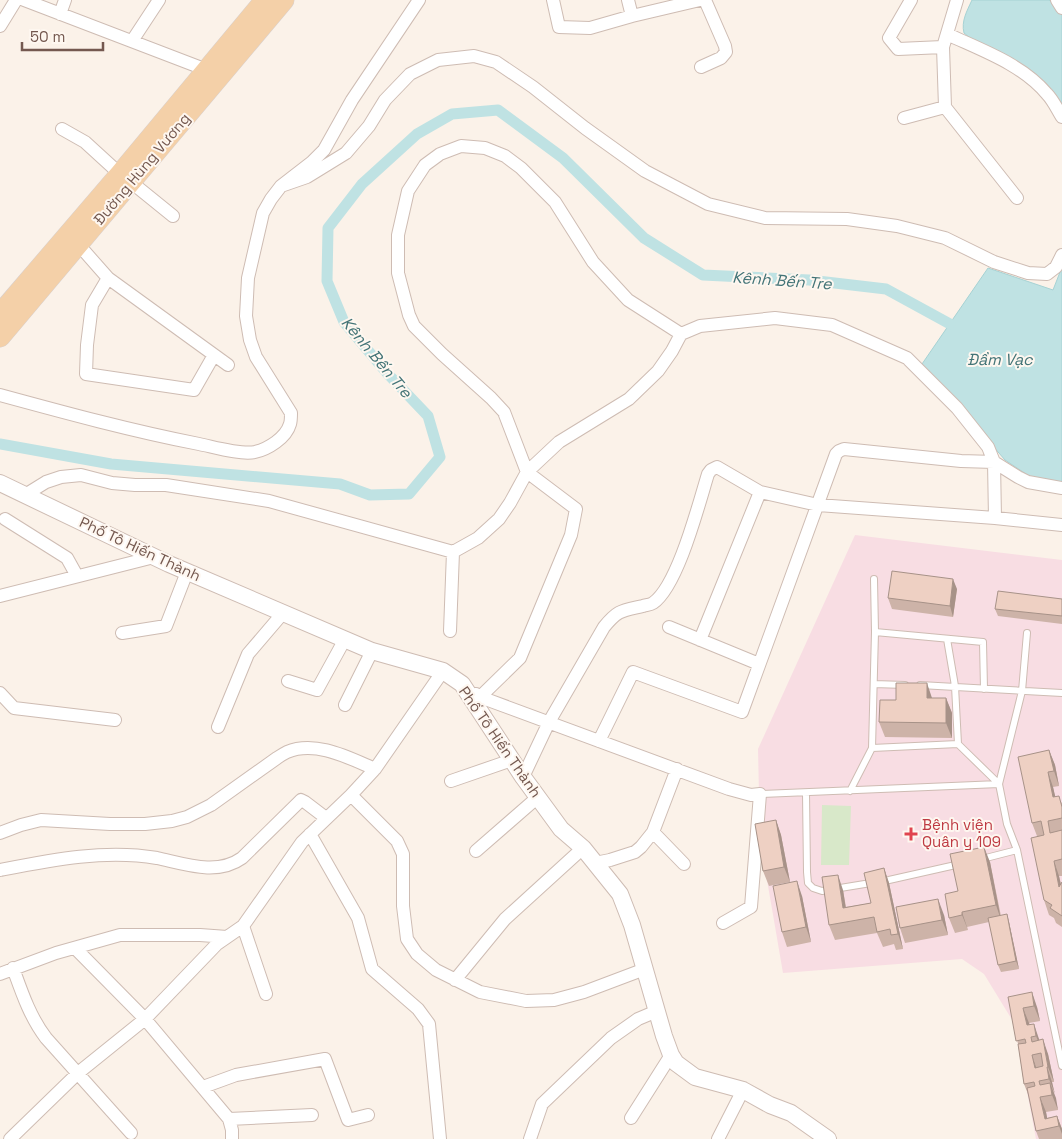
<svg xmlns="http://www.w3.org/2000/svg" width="1062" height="1139" viewBox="0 0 1062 1139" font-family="'Space Grotesk',sans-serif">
	<rect width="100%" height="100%" fill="#fbf2e9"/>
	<path fill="#f8dde3" d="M855 535 1062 560V1139H1036L1014 1023 984 974 962 959 783 973 760 839 758 749Z"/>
	<path fill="#d8e8c9" d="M822 805 851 806 849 865H821Z"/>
	<path fill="#bfe2e3" stroke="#a6d2d4" d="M972 0H1049L1058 7 1062 14V111L964 33C961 21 967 11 972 0Z
		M1062 267V482L1032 478 1005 460 922 364 988 268 1053 290Z"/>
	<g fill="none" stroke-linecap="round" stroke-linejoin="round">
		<path stroke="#bfe2e3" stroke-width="11" d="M0 444 111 464 340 484 370 495 409 494 440 457 428 416 387 373 344 322 327 281 328 228 362 184 417 134 452 114 498 110 563 158 644 238 703 275 809 280 886 289 950 324"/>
		<defs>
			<path id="service" d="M875 632 983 642 984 689
				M947 639 955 686 958 744
				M874 684 905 685
				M920 685 1062 693
				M872 748 958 744 999 784
				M999 784 1022 691 1027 633
				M850 791 872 748 875 632 874 579
				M806 793 807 872 808 883 813 888 822 891 889 880 960 864
				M760 794 999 784 1007 824 1017 850 1062 1066
				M982 859 1017 850"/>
			<path id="minor" d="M24 0 207 70
				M553 0 559 27 590 28 632 16 700 0
				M628 0 632 16
				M911 0 889 38 898 49 943 47
				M957 0 943 47 945 107 1017 198
				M1057 0 1062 8
				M60 14 65 0
				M0 26 16 0
				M947 34C981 50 1022 64 1047 94 1053 100 1057 109 1062 117
				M132 41 159 0
				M701 67 721 58 726 52 725 46 705 0
				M904 118 945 107
				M62 129 85 142 120 174
				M131 182 173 216
				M281 186 307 177 346 153 369 126 385 100 410 74 438 60 474 56 496 62 533 87 585 128 645 171 708 204 765 218 847 219 897 226 945 238 994 262 1028 273 1047 274 1056 267 1062 255
				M78 244 108 278 228 365
				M108 278 92 305 87 345 86 374 194 390 214 355
				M0 395C66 413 132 431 199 444 214 447 241 455 255 452 268 449 286 438 290 424 291 421 291 417 291 413L256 357 250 340 246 316 248 278 263 213 271 199 281 186 312 162 324 150 352 100 419 0
				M25 495 46 482 61 477 81 475 112 483 135 485H166L269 501 446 550 453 552 450 631
				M5 519 67 558 77 576
				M453 552 478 538 499 519 510 503 527 472 559 442 629 399 658 371 672 351 681 334 700 326 775 318 832 325 907 358 957 408 988 447 994 462 995 518
				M0 596 154 557
				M669 627 759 664
				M122 633 166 626 187 572
				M700 640 760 492
				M288 681 317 690 345 639
				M0 693 14 708 115 720
				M476 694 480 697 729 789 751 795 760 794 751 907 723 923
				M480 697 520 658 571 535 576 509 527 472 504 412 491 398 442 354 414 326 409 315 398 273V235L408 191 425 165 440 154 461 146 485 148 505 156 521 168 555 202 593 262 628 300 681 334
				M345 705 372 651
				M218 727 248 654 283 613
				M599 741 633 672 742 712 836 454 839 451 844 449 961 461 994 462 1018 477 1028 482 1062 488
				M523 777 549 722 604 627C618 610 621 611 643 606 646 605 650 605 653 603 678 586 699 503 708 474L711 470 717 467 760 492 818 505 995 518 1062 525
				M451 781 512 760
				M351 795 397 841 403 854V906L407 939 417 954 436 970 480 992 526 1001 554 1000 584 992 645 969
				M653 832 684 864
				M0 833 21 825 41 820 110 824H145L172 821 187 817 211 805 277 758C280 756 283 754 287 752 316 740 349 758 375 769
				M310 834 358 918 372 969 418 1009 429 1024 440 1139
				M476 851 538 797
				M595 863 610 860 635 852 641 847 653 832 677 769
				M0 870C51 860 105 849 157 858 185 864 217 876 242 858L298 803 301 800 305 802 326 818
				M243 926 266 994
				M75 948 145 1019 229 1119 232 1130V1139
				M13 968C22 993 30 1017 46 1038L131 1133
				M0 974 56 953 120 935H200L227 937
				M455 980 505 919 583 848
				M203 1087 236 1075 325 1059 348 1120 368 1115
				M631 1118 671 1055
				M229 1119 312 1115
				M10 1139 78 1073 145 1019 217 944 243 926 302 842 351 795 375 769 443 671
				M530 1139 542 1104 611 1038 638 1019 657 1011
				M718 1139 743 1090"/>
			<path id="tertiary" d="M0 483 169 564 372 651 443 671 462 684 523 777 561 829 583 848 620 894 632 925 664 1036 671 1055 676 1063 695 1077 743 1090 770 1105 791 1113 828 1139"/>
			<path id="primary" d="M0 314 120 174 265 0
				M0 337 284 0"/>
		</defs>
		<use href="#service" stroke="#cebcb3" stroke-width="8"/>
		<use href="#minor" stroke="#cebcb3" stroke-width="14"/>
		<use href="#tertiary" stroke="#cebcb3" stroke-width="18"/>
		<use href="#primary" stroke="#d8d0ce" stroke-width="21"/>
		<use href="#service" stroke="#fff" stroke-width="6"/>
		<use href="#minor" stroke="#fff" stroke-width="12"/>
		<use href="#tertiary" stroke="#fff" stroke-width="16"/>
		<use href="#primary" stroke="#f4d0a8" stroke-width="20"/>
	</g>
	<path fill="#cdb3a8" d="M957 589 953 617 892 609 888 598Z
		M1062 599V624L998 616 995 609Z
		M932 698H946L952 713V738L885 737 879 722 896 700Z
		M1049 750 1055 765 1059 786 1053 787 1055 797 1062 803V876H1059L1061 884 1062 882V927L1056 923 1054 918 1049 915 1044 900 1037 836 1032 823Z
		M776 820 781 835 790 882 769 886 763 871Z
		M990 862 1001 916 1007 914 1009 922 1019 969 1001 972 998 965 989 922 967 927 968 930 955 933 949 918Z
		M884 868 889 883 903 949 896 950 894 944 883 947 877 933 835 940 829 925 843 890 846 907 871 903Z
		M802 896 811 942 787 947 782 932Z
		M944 915 948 935 905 943 900 928Z
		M1008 997 1037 1007 1040 1021 1029 1023 1048 1054 1054 1082H1052L1054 1094 1058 1110 1046 1112 1047 1118 1057 1116 1062 1129V1139H1039L1036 1131 1030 1099 1024 1084 1018 1044Z"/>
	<path fill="#a79288" d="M953 579 957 589 953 617 950 606Z
		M927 683 932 698V713L927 698Z
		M946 698 952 713V738L946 723Z
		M1049 750 1055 765 1059 786 1054 771Z
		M1048 772 1053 787 1059 812 1053 797Z
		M776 820 781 835 790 882 784 867Z
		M984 847 990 862 1001 920 996 905Z
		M1054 861 1059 876 1062 890 1059 887Z
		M884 868 889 883 903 949 898 934Z
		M838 875 843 890 848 923 843 908Z
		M797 881 802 896 811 942 806 927Z
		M938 899 944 915 948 935 942 920Z
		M962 912 968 930 962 915Z
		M1007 914 1009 922 1019 969 1016 961Z
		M1032 992 1037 1007 1040 1021 1034 1006Z
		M1023 1008 1029 1023 1032 1037 1027 1025Z
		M1034 1024 1039 1039 1042 1051 1036 1036Z
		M1043 1039 1048 1054 1054 1082 1048 1067Z
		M1032 1055 1037 1070 1040 1082 1045 1096 1035 1068Z
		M1047 1067 1052 1082 1055 1094 1049 1079Z
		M1050 1083 1056 1098 1058 1110 1052 1095Z
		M1040 1097 1046 1112 1049 1128 1045 1119Z
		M1057 1116 1062 1129V1134L1059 1126Z"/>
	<path fill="#eed0c3" stroke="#a79288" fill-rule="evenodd" d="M892 571 953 579 950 606 888 598Z
		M998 591 1062 599V616L995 609Z
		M896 683H927V698H946V723L879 722 880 700H896Z
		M1049 750 1054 771 1048 772 1053 797 1059 796 1062 807V818L1048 821 1050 833 1062 830V859L1054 861 1059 887 1062 882V916L1050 908 1052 905 1044 900 1031 838 1044 835 1041 821 1032 823 1018 757Z
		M776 820 784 867 763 871 755 824Z
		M984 847 996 905 962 912V915L949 918 945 894 958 891 950 854Z
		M884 868 898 934 891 935 890 929 877 932 874 917 829 925 822 877 838 875 843 908 871 903 864 873Z
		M797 881 806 927 782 932 773 886Z
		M938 899 942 920 900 928 896 907Z
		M1007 914 1016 961 998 965 988 918Z
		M1032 992 1034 1006 1023 1008 1027 1025 1034 1024 1036 1036 1031 1037 1032 1042 1043 1039 1048 1067H1047L1049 1079 1039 1081 1040 1085 1050 1083 1052 1095 1040 1097 1045 1119 1057 1116 1059 1126 1036 1131 1027 1088 1035 1086 1034 1082 1024 1084 1018 1044 1026 1043 1025 1039 1016 1041 1008 997ZM1041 1053 1043 1066 1035 1068 1032 1055Z"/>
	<path fill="#e0444e" stroke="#fef7f0" stroke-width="2" d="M908.5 826.5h5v5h5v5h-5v5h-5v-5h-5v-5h5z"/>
	<g text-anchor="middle" stroke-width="4" stroke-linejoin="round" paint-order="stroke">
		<g font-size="15" fill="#74584f" stroke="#fef7f0">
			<text transform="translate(142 169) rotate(-50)" y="5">Đường Hùng Vương</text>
			<text transform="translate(140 549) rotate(25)" y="5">Phố Tô Hiến Thành</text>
			<text transform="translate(500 742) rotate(55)" y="5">Phố Tô Hiến Thành</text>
		</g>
		<g font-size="15" fill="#be3a42" stroke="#fef7f0" text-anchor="start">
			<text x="922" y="830">Bệnh viện<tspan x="922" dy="17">Quân y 109</tspan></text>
		</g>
		<g font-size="16" font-style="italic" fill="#437477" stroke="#fef7f0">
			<text transform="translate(782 280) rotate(4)" y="6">Kênh Bến Tre</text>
			<text transform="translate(377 357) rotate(50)" y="6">Kênh Bến Tre</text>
			<text x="1000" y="365">Đầm Vạc</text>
		</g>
	</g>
	<path d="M22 42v8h81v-8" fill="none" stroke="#74584f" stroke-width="2.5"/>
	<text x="30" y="42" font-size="15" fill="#74584f" stroke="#fef7f0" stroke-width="4" paint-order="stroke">50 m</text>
</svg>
